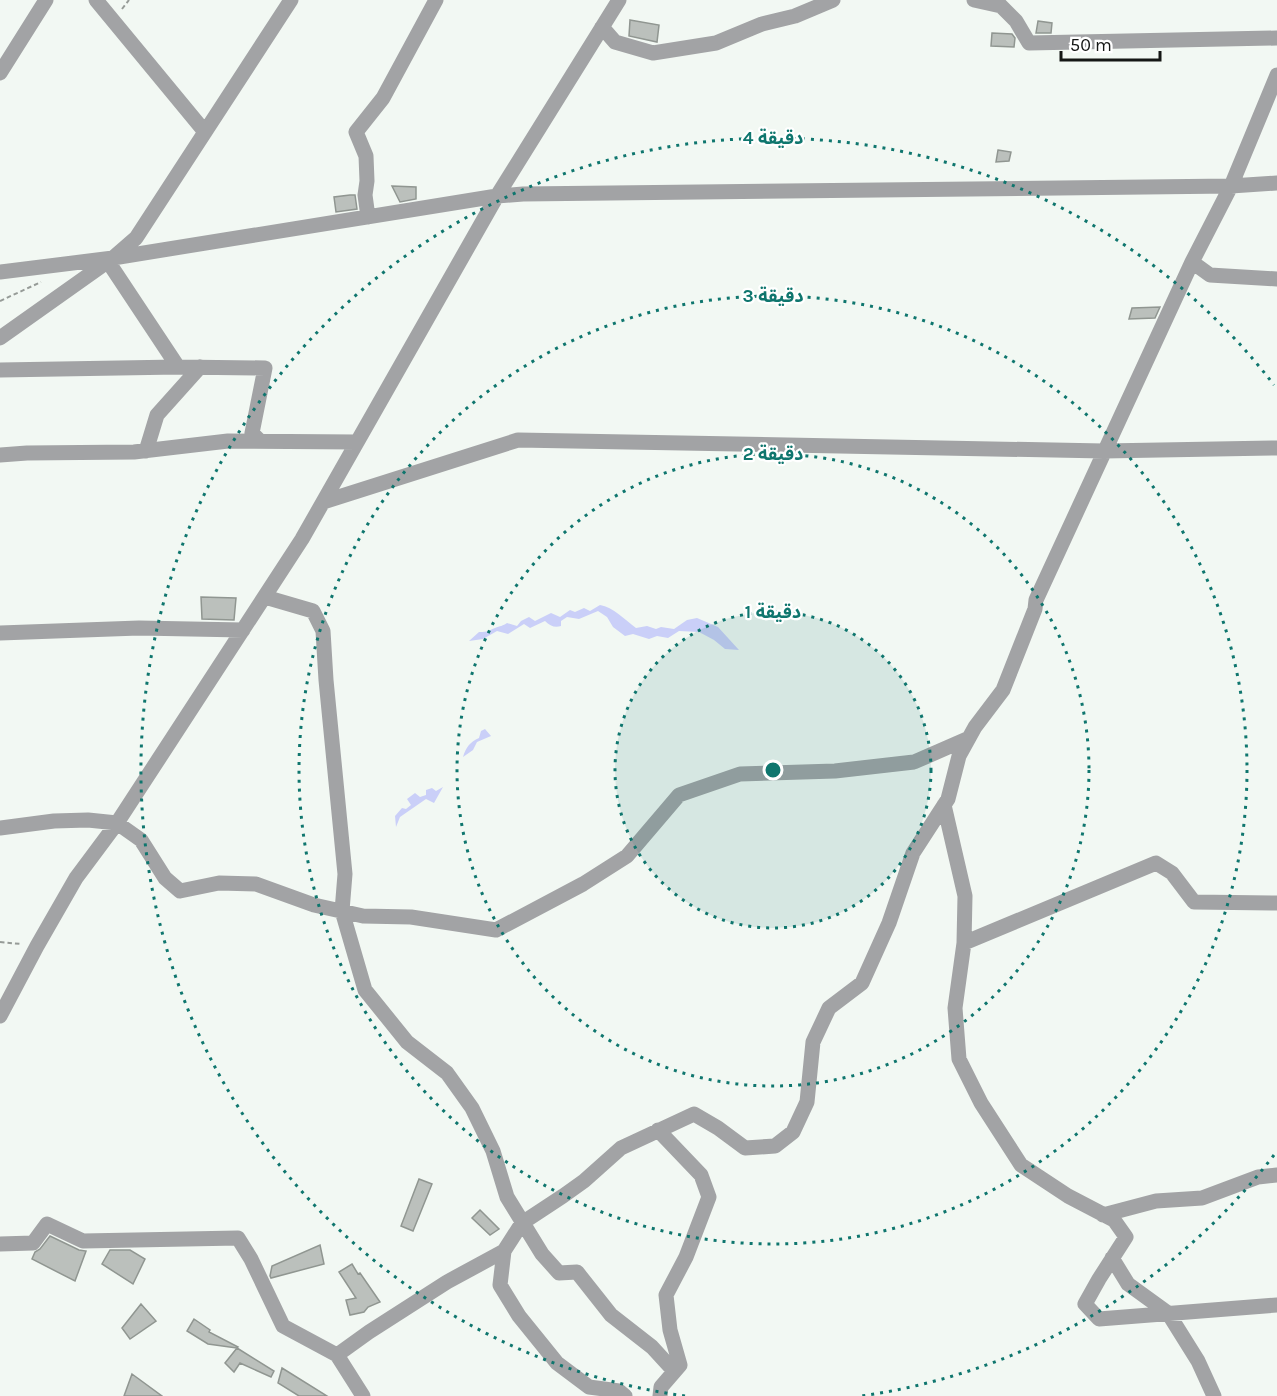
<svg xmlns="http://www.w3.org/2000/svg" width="1277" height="1396" viewBox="0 0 1277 1396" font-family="Karla,'Noto Sans Arabic',sans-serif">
	<rect width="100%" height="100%" fill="#f2f8f3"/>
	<path fill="#cacff8" d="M600 605C613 607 625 620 636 628L647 626 656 629 661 627 674 629 687 620 697 618 718 627 739 650 725 649 714 640 699 632 679 631 668 638 657 636 649 639 633 634 625 636 613 627 607 617 598 611 579 619 567 617 561 621V626C555 628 550 626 545 621L530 628 524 624 508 634 497 631 483 639 469 641 479 632C489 632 487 631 495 628 500 626 503 626 507 623L517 626 521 621 529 617 535 621 551 613 560 617 570 610 575 612 584 608 590 611Z
		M485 729 491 736 477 742 473 750 463 757C466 747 470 742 479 738L481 731Z
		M443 787 434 803 426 799 400 817 396 827 395 816 402 808 406 809 411 805 407 799 415 793 420 797 426 795V790L432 788 436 791Z"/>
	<path fill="#bbc0bc" stroke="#909691" stroke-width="1.5" d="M630 20 659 25 657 42 629 36Z
		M1038 21 1052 23 1051 33H1036Z
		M992 33 1012 34 1015 38 1014 47 991 46Z
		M998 150 1011 152 1009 161 996 162Z
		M392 186 416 187V199L400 202Z
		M350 195H355L357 209 336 212 334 197Z
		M1160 307 1155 318 1129 319 1132 308Z
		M201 597 236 598 234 620 202 619Z
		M419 1179 432 1184 413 1231 401 1226Z
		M480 1210 499 1229 490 1235 472 1218Z
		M50 1236 79 1250 86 1251 75 1281 32 1259 35 1252 40 1249Z
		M320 1245 324 1264 271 1278 270 1276 272 1266Z
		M110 1250H130L145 1259 133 1284 102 1264Z
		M352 1264 358 1274 360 1273 380 1302 368 1307 364 1312 350 1315 346 1300 356 1298 339 1272Z
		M141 1304 156 1321 130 1339 122 1328Z
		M194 1319 210 1330 209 1332 238 1347 237 1348 274 1371 271 1377 240 1363 234 1372 225 1363 237 1348 208 1344 187 1331Z
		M282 1368 327 1396H299L278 1383Z
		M132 1374 162 1396H124Z"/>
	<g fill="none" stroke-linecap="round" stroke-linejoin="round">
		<path stroke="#969b97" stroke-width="2" stroke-dasharray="4.5 3" stroke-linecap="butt" d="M122 9 129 0
			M0 301 41 282
			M0 942 21 944"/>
		<path stroke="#a2a3a5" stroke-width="15" d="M96 0 205 132
			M974 0 1001 6 1016 21 1029 43 1277 38
			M602 27 615 42 653 53 716 43 762 24 795 16 833 0
			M0 73 46 0
			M368 217 365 195 367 181 366 156 356 132 383 98 436 0
			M1192 262 1210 275 1277 279
			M0 272 113 258 497 196 523 194 1231 186 1277 183
			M0 338 110 260
			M0 370 178 367
			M260 441 252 433 265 368 178 367 111 266 113 258 136 238 291 0
			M146 451 157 415 200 367
			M0 455 27 453 134 452 228 441 357 442
			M323 502 518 440 1104 451 1277 448
			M265 597 313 611 323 631 326 680 345 874 342 911 365 990 407 1042 447 1073 472 1108 493 1151 507 1197 542 1254 559 1273 577 1272 611 1315 652 1347 674 1371
			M0 633 139 628 243 630
			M944 805 965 896 964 943 955 1008 959 1059 981 1103 1021 1165 1068 1196 1114 1220 1126 1237 1099 1279 1085 1304 1099 1319 1277 1305
			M0 828 54 821 88 820 117 823 141 840 165 878 180 891 219 883 256 884 314 905 363 916 411 917 496 930 583 884 627 856 679 795 740 774 835 771 914 762 969 738
			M964 943 1156 863 1172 873 1194 902 1277 903
			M0 1016 37 946 76 878 117 823 302 539 497 196 619 0
			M658 1130 701 1175 709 1197 686 1257 666 1295 670 1330 680 1365 661 1387 660 1396
			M1103 1215 1156 1201 1202 1198 1258 1177 1277 1175
			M0 1244 33 1243 47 1224 83 1241 238 1238 251 1259 283 1326 337 1355
			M504 1251 500 1285 519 1316 557 1363 589 1387 619 1391 625 1396
			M1112 1258 1128 1284 1168 1313 1198 1361 1214 1396
			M363 1396 337 1355 369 1332 447 1282 504 1251 522 1223 563 1196 584 1181 621 1148 694 1114 718 1128 745 1148 775 1146 793 1132 807 1102 813 1042 829 1008 862 983 889 923 913 853 948 799 959 756 975 727 1003 690 1035 609 1036 600 1192 262 1231 186 1277 75"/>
	</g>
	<circle cx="773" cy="770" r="158" fill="#0f766e" fill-opacity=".12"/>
	<g fill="none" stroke="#0f766e" stroke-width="3" stroke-dasharray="3 6">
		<circle cx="773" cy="770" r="158"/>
		<circle cx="773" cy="770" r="316"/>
		<circle cx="773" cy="770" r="474"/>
		<path d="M1274 1155A632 632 0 0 1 861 1396M685 1396A632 632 0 1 1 1274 385"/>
	</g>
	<circle cx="773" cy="770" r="9" fill="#0f766e" stroke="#fff" stroke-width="3"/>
	<g font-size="18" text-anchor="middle" font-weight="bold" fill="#0f766e" stroke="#fff" stroke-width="4.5" stroke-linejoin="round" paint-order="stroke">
		<text x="773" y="144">4 دقيقة</text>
		<text x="773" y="302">3 دقيقة</text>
		<text x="773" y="460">2 دقيقة</text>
		<text x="773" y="618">1 دقيقة</text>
	</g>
	<path d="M1061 51v9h99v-9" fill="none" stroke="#151715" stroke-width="3"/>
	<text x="1070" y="51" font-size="18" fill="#151715" stroke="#ffffff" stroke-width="4.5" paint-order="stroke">50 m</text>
</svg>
